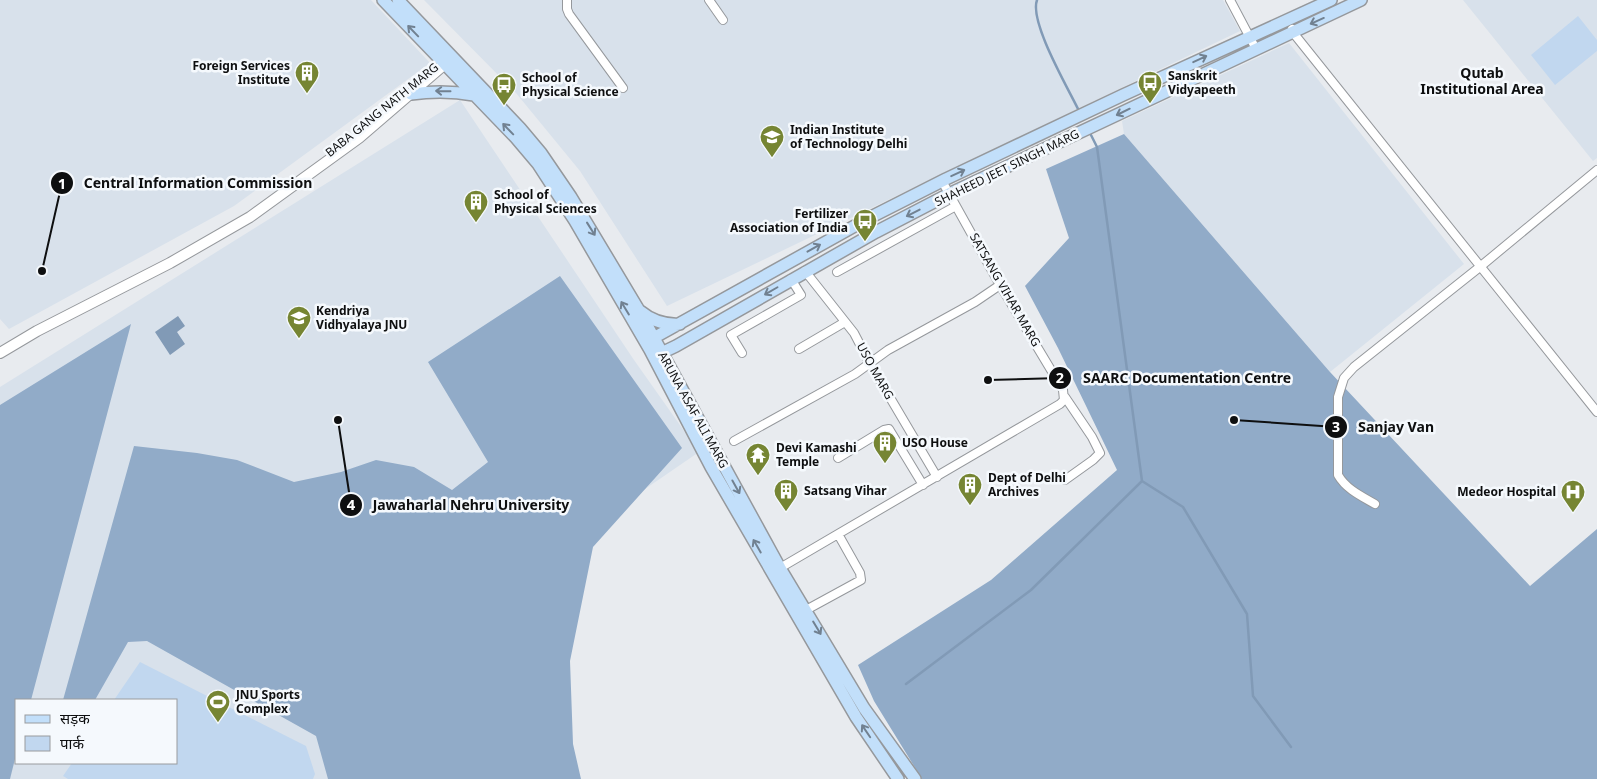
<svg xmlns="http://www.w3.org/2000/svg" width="1597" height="779" viewBox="0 0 1597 779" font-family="Georgia,'Noto Sans Devanagari',serif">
	<rect width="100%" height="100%" fill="#e8ebef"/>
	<path fill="#d8e1eb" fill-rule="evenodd" d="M0 0H371L430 63 234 206 9 329 0 319Z
		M424 0H1223L1240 31 667 306 580 171 516 93Z
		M1463 0H1597V158L1593 161Z
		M1289 43 1464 264 1330 372 1124 134 1122 121Z
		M460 100 634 360 699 452 581 533 559 779H0V387ZM16 700H176V763H16Z"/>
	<path fill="#c1d7ef" d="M1578 16 1597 40V51L1555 85 1531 55Z
		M140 662 306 746 315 774 313 779H68L63 776 72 763H176V700H114Z"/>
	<path fill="#91abc8" d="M1124 134 1330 372 1530 586 1597 529V779H922L874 701 858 665 991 580 1117 470 1058 348 1025 286 1069 238 1046 169Z
		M560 276 682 448 593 547 570 661 573 744 581 779H328L316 736 147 641 128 642 95 700H63L134 446 197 453 237 460 294 482 341 472 376 460 414 467 452 490 488 462 428 362Z
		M131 324 31 700H16V755L10 779H0V405Z"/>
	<path fill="#819ab6" d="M178 316 185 326 177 332 185 344 170 355 155 332Z"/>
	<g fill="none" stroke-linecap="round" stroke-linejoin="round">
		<path stroke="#819ab6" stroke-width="2.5" d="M1037 0C1029 22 1068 88 1079 111
			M1142 481 1183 507 1247 614 1253 696 1291 747
			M906 684 1031 590 1142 481 1097 147 1090 133"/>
		<defs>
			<path id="minor" d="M567 0V9L569 14 623 88
				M709 0 723 20
				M1230 0 1256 49
				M1292 29 1295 35 1597 412
				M805 271 854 333 869 362 937 477
				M837 272 956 206
				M799 349 845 322
				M742 353 731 335 801 295 791 279
				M734 441 855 374 888 350 975 302 1000 285
				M838 458 884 430 889 429 923 485
				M1065 480 1093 460 1100 453 1092 437 1065 397
				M1375 504C1361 496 1346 489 1338 475V397L1344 378 1354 367 1481 266 1597 170
				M780 568 1060 404 1064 400 1063 390 1000 285 942 181
				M806 610 861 580 860 573 838 534"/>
			<path id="tertiary" d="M0 353 37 331 170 263 250 217 359 138 445 64 449 59"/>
			<path id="secondary" d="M383 0 516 138 538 164 575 221 650 350 711 467 856 717 898 779
				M398 0 520 128 541 153 571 197 637 307 780 568 864 708 915 779
				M411 94C433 91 452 91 474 95
				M640 311C652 321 665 325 680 324
				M648 341 869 218 946 179 1123 95 1331 0
				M655 356 676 346 876 232 953 192 1361 0"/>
		</defs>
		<use href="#minor" stroke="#95989c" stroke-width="10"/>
		<use href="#tertiary" stroke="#95989c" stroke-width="12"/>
		<use href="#secondary" stroke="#95989c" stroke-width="14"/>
		<use href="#minor" stroke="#fff" stroke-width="8"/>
		<use href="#tertiary" stroke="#fff" stroke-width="10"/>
		<use href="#secondary" stroke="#c2dffa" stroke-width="11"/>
	</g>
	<defs><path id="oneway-shaft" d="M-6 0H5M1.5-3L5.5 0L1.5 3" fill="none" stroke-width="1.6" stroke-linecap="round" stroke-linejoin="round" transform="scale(1.25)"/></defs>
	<g stroke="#718191">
		<use href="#oneway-shaft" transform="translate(1317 21) rotate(156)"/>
		<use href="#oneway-shaft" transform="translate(413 31) rotate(-134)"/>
		<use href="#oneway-shaft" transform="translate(1200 59) rotate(-25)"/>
		<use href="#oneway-shaft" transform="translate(443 91) rotate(-179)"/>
		<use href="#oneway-shaft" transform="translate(1123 112) rotate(154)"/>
		<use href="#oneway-shaft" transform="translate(508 129) rotate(-134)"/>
		<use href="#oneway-shaft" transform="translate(958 173) rotate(-25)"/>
		<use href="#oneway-shaft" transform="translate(913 213) rotate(153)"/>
		<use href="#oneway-shaft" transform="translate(591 229) rotate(58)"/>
		<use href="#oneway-shaft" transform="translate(814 248) rotate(-29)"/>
		<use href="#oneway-shaft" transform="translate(771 291) rotate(150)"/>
		<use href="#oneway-shaft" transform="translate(625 308) rotate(-121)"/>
		<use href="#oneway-shaft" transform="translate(736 487) rotate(61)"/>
		<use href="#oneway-shaft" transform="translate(757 546) rotate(-120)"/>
		<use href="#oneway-shaft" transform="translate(817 628) rotate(59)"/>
		<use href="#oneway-shaft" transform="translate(866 731) rotate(-124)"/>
	</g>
	<defs>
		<symbol id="building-pin" viewBox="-11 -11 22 30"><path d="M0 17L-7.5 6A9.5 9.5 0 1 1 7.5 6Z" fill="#768533" stroke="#f5f9fd"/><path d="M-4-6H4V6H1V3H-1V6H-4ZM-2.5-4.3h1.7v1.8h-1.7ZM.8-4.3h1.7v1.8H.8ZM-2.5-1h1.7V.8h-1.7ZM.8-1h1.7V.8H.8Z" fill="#fff"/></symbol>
		<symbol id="bus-pin" viewBox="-11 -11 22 30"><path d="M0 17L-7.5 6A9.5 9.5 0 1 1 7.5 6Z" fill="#768533" stroke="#f5f9fd"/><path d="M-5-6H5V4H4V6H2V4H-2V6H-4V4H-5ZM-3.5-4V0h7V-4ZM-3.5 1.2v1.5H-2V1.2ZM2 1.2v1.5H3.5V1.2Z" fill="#fff"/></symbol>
		<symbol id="university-pin" viewBox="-11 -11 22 30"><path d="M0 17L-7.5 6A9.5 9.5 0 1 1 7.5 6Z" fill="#768533" stroke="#f5f9fd"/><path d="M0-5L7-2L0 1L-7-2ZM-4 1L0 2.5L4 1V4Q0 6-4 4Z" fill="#fff"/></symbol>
		<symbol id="school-pin" viewBox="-11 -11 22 30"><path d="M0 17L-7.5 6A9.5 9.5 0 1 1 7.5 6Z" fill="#768533" stroke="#f5f9fd"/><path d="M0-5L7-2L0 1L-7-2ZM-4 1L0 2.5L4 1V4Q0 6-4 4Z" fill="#fff"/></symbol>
		<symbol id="temple-pin" viewBox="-11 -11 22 30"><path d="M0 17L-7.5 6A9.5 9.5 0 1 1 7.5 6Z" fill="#768533" stroke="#f5f9fd"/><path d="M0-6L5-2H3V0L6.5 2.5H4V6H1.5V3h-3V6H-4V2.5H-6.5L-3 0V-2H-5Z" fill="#fff"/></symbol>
		<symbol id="hospital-pin" viewBox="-11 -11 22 30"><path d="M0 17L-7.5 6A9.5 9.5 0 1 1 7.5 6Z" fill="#768533" stroke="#f5f9fd"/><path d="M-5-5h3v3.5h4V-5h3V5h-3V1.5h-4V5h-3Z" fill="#fff"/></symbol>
		<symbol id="stadium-pin" viewBox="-11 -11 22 30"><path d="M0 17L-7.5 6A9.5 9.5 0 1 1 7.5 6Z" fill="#768533" stroke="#f5f9fd"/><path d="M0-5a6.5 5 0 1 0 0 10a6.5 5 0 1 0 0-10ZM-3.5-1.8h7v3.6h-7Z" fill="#fff"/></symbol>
	</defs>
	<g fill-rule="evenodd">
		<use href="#building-pin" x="293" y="59" width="28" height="38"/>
		<use href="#bus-pin" x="1136" y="69" width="28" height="38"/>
		<use href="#bus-pin" x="490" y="71" width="28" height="38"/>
		<use href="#university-pin" x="758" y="123" width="28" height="38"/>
		<use href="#building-pin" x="462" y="188" width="28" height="38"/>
		<use href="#bus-pin" x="851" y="207" width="28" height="38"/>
		<use href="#school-pin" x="285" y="304" width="28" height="38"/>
		<use href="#building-pin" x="871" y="429" width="28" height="38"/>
		<use href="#temple-pin" x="744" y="441" width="28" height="38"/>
		<use href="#building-pin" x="956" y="471" width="28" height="38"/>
		<use href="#building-pin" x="772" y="477" width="28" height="38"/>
		<use href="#hospital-pin" x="1559" y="478" width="28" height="38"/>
		<use href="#stadium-pin" x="204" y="688" width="28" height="38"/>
	</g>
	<g text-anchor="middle" stroke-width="5" stroke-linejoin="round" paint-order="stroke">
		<g font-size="12" font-weight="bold" fill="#0e0f10" stroke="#f5f9fd" text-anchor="start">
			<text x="290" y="70" text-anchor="end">Foreign Services<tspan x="290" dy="14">Institute</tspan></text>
			<text x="1168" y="80">Sanskrit<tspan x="1168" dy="14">Vidyapeeth</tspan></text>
			<text x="522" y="82">School of<tspan x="522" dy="14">Physical Science</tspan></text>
			<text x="790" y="134">Indian Institute<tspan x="790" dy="14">of Technology Delhi</tspan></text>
			<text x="494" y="199">School of<tspan x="494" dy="14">Physical Sciences</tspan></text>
			<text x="848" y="218" text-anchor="end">Fertilizer<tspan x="848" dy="14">Association of India</tspan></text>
			<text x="316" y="315">Kendriya<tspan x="316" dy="14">Vidhyalaya JNU</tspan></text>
			<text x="902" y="447">USO House</text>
			<text x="776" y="452">Devi Kamashi<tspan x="776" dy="14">Temple</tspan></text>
			<text x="988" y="482">Dept of Delhi<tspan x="988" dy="14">Archives</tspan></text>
			<text x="804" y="495">Satsang Vihar</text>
			<text x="1556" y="496" text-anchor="end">Medeor Hospital</text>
			<text x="236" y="699">JNU Sports<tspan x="236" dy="14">Complex</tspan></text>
		</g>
		<g font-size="12" fill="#0e0f10" stroke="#f5f9fd">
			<text transform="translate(382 110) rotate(-39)" y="4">BABA GANG NATH MARG</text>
			<text transform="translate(1007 168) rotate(-26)" y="4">SHAHEED JEET SINGH MARG</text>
			<text transform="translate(1005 290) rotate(60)" y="4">SATSANG VIHAR MARG</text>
			<text transform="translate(875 371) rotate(61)" y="4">USO MARG</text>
			<text transform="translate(693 410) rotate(61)" y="4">ARUNA ASAF ALI MARG</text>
		</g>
		<g font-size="14" font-weight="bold" fill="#0e0f10" stroke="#f5f9fd">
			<text x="1482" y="78">Qutab<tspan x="1482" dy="16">Institutional Area</tspan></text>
		</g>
	</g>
	<path fill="none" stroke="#0e0f10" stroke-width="2" d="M42 271L62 183M988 380L1060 378M1234 420L1336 427M338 420L351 505"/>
	<g fill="#0e0f10" stroke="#f5f9fd" stroke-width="2">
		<circle cx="42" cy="271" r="5"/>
		<circle cx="988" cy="380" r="5"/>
		<circle cx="1234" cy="420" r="5"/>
		<circle cx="338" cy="420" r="5"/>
		<circle cx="62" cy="183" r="12"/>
		<circle cx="1060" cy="378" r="12"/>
		<circle cx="1336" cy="427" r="12"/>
		<circle cx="351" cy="505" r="12"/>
	</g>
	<g font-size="15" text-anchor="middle" font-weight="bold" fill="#fff">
		<text x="62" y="189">1</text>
		<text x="1060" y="383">2</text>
		<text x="1336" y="432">3</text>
		<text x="351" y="510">4</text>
	</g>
	<g font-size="14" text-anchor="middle" font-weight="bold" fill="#0e0f10" stroke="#f5f9fd" stroke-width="5" stroke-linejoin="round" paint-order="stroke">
		<text x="198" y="188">Central Information Commission</text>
		<text x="1187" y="383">SAARC Documentation Centre</text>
		<text x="1396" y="432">Sanjay Van</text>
		<text x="471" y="510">Jawaharlal Nehru University</text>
	</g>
	<rect x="15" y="699" width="162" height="65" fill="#f5f9fd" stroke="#999b9e"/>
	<rect x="25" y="715" width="25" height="8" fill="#c2dffa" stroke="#999b9e"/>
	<text x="60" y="724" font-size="15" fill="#0e0f10">सड़क</text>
	<rect x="25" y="736" width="25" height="15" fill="#c1d7ef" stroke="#999b9e"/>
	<text x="60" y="749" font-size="15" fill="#0e0f10">पार्क</text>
</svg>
